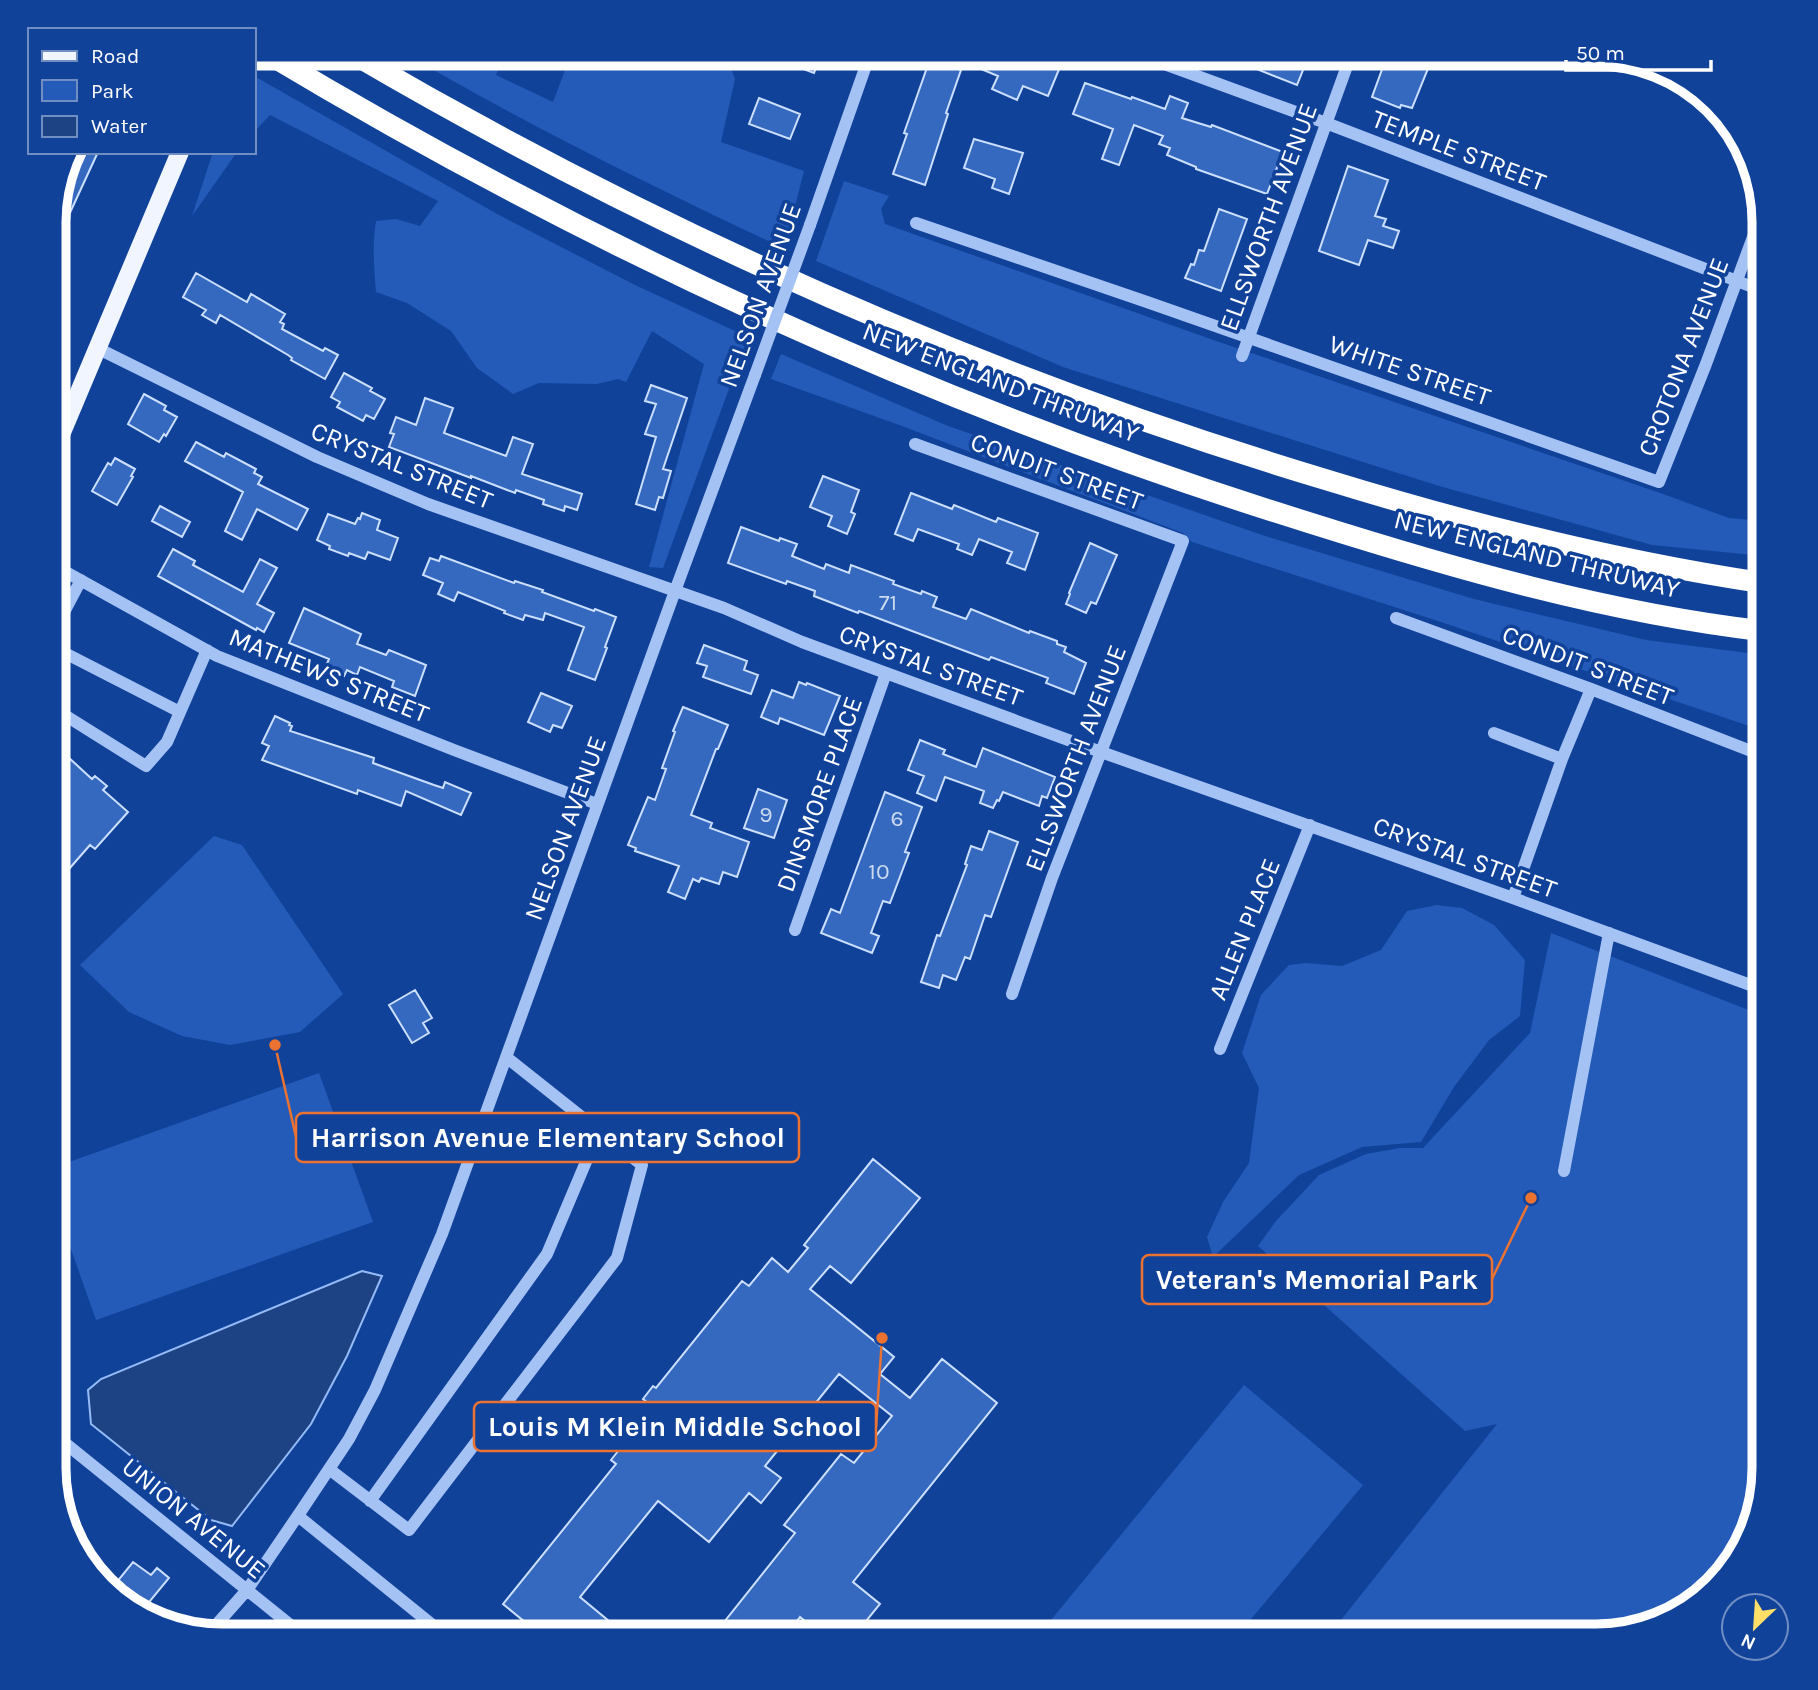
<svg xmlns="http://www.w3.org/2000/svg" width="1818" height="1690" viewBox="0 0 1818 1690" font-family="Karla,sans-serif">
	<rect width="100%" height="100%" fill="#11429a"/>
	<path fill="#245bb8" d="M406 54H504L496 75 553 102 571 54H726L735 79 721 142 804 171 792 218 781 247C654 187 527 125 406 54Z
		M254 76 499 215 635 285 748 337 663 568 649 567 704 364 652 331 626 382 618 379 597 384 539 383 513 394 477 368 451 331 407 303 376 292C374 268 372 245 376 221L396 219 420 226 438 201 270 115 254 132Z
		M213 152H237L192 216Z
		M844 181 889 196 881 209 885 224 1222 343 1663 494 1729 518 1763 521 1764 556 1652 545 1439 486 1063 367 816 261Z
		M781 354 948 426 1265 536 1474 599 1646 640 1764 655V731L1441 622 1192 542 1183 533 902 426 771 379Z
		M214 836 242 845 343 994 300 1032 230 1045 182 1036 129 1012 80 965Z
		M1437 905 1462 908 1494 925 1525 960 1520 1016 1489 1040 1454 1087 1421 1142 1362 1147 1299 1175 1213 1257 1207 1237 1223 1202 1249 1163 1259 1088 1242 1053 1261 995 1289 965 1306 963 1342 966 1381 950 1407 911Z
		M1551 933 1764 1016V1468L1751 1532 1714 1587 1660 1623 1606 1635H1329L1497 1424 1465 1431 1258 1246 1276 1221 1319 1175 1366 1154 1400 1148H1423L1530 1033Z
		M319 1073 373 1222 96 1320 55 1204V1167Z
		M1244 1385 1363 1485 1237 1636H1047L1042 1631Z"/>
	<path fill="#1e4385" stroke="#95bbf7" stroke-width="2" d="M362 1271 382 1276 347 1356 311 1424 232 1526 211 1520 91 1424 88 1390 101 1379Z"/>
	<path fill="#3569c0" stroke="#ccdffe" stroke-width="2" d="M768 54H821L814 73 768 56Z
		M945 54H986L1004 62 1007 54H1012L1040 67 1043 60 1060 67 1048 96 1023 86 1017 100 992 89 998 76Z
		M1259 55H1309L1297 85 1254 68Z
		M1403 55H1415L1431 61 1412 108 1401 105 1400 108 1372 97 1384 64 1397 69Z
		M930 59 961 70 946 113 948 114 925 185 893 174 907 134 904 133Z
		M1085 83 1131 99 1132 97 1165 109 1170 96 1188 103 1182 118 1211 127 1212 125 1283 152 1267 194 1196 169V167L1167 155 1170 148 1159 144 1163 136 1134 125 1119 165 1102 159 1113 129 1073 114Z
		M759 98 800 114 790 139 749 124Z
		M974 139 1023 153 1009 194 992 188 995 179 964 168Z
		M70 152H98L68 217 55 210Z
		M1348 166 1388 180 1375 216 1386 219 1383 226 1399 231 1393 248 1368 240 1359 265 1319 251Z
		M1219 209 1247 219 1221 291 1185 278 1191 264 1194 265 1199 250 1204 251Z
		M196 273 247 302 251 294 285 314 280 322 284 324 282 329 323 351 325 348 338 355 325 379 291 360 292 358 288 355 220 315 216 323 202 315 206 310 183 297Z
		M344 373 372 388 370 391 385 399 374 419 366 415 363 421 337 407 340 402 331 397Z
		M651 385 687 398 663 469 671 471 663 498 659 497 655 510 636 504 656 437 645 434 656 404 645 401Z
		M144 394 166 406 164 410 177 417 166 436 164 434 159 442 128 424Z
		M425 398 453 408 444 433 506 456 513 437 533 444 522 474 582 494 577 510 565 506 564 511 543 504 544 500 516 490 515 493 471 476V478L389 447 394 434 390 433 396 417 416 425Z
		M196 442 224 457 226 453 256 469 254 473 262 477 258 484 308 509 297 530 257 509 242 540 225 531 243 492 185 461Z
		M115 458 135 469 131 476 133 477 117 505 92 491 108 463 111 465Z
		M823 476 859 490 851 512 855 514 847 534 828 526 832 516 810 507Z
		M911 493 952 509 954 505 996 522 998 518 1038 533 1025 570 1007 563 1012 552 979 539 972 555 957 549 959 544 918 529 913 541 895 534Z
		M160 506 190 522 182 537 152 521Z
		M362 513 380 520 377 530 398 538 390 560 368 552 365 559 349 553 348 556 329 549 330 546 317 540 328 514 355 524 358 518 360 519Z
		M741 527 779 541 780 538 797 544 792 556 824 569 826 564 849 573 851 565 894 581 893 584 921 594 922 591 937 597 933 607 966 619 971 609 1029 633 1030 631 1057 641V644L1066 647 1064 652 1086 663 1074 694 1046 683 1048 678 991 657 989 660 859 611 858 613 814 596 815 591 787 581 786 584 728 563Z
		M1090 543 1117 555 1096 604 1091 602 1086 613 1066 604 1070 594 1069 593Z
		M173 549 195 561 193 565 243 592 260 559 277 568 257 604 274 613 264 632 257 628 256 630 158 576Z
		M441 556 514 583 515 581 543 590 542 592 594 611 595 609 616 617 605 647 607 648 595 680 568 670 584 627 545 613 543 620 525 615 523 620 504 613 505 611 458 592 454 601 438 594 443 583 423 575 430 558 439 561Z
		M304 608 361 634 357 644 386 655 389 650 426 665 415 696 392 687 394 681 360 667 357 675 347 670 344 676 325 668 329 659 289 643Z
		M704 645 747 661 744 670 758 675 751 694 703 677 707 666 697 663Z
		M799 682 806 685 807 683 840 696 824 735 780 718 778 724 761 717 772 690 793 698Z
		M541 693 572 706 562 728 553 725 550 732 528 722Z
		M683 707 728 725 718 749H716L691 815 712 823 710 828 749 842 737 877 723 872 719 884 701 878 699 882 693 879 685 899 668 892 679 866 635 851 636 848 628 845 648 797 655 800 666 769 662 768 675 732 673 731Z
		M275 716 290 723 289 725 292 726 290 731 374 758 373 763 434 785 443 788 445 782 471 793 461 815 406 791 401 806 358 790 357 794 262 760 269 746 262 743Z
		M920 740 945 750 943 754 976 767 983 748 1055 777 1047 798 1042 796 1039 806 1003 792 999 801 997 800 993 808 980 803 984 791 945 777 936 801 917 793 924 776 908 770Z
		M68 757 92 779 95 776 107 786 103 790 128 812 95 849 90 845 55 885V772Z
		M758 789 787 800 774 838 744 828Z
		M885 792 922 807 905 852 909 853 890 903 883 901 871 933 879 936 872 953 821 933 831 909 840 913Z
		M989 831 1018 842 991 917 985 915 970 959 965 957 956 980 943 975 939 988 921 982 937 935 940 936 967 865 965 864 971 846 982 850Z
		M415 990 432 1018 423 1023 429 1033 412 1043 389 1005Z
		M873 1159 920 1198 851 1283 830 1266 810 1289 894 1357 880 1374 910 1398 942 1359 997 1403 853 1582 880 1604 854 1636H823L800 1617 786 1636H713L795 1533 784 1525 841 1454 854 1463 892 1416 839 1374 765 1466 781 1478 761 1503 749 1493 709 1542 658 1501 580 1597 627 1636H542L503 1604 616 1464 611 1460 653 1407 643 1399 653 1386 656 1388 742 1281 749 1286 772 1258 788 1272 808 1248 804 1245Z
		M133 1562 151 1575 157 1568 169 1578 141 1612 117 1595 118 1594 111 1589Z"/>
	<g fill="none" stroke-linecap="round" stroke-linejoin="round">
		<path stroke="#a4c2f4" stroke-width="12" d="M1137 54 1326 123 1763 291
			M916 223 1147 302 1659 482 1706 364 1763 210
			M810 225 870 54
			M97 348 317 457 428 504 724 608 802 642 886 673 1101 752 1513 898 1764 990
			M1242 356 1351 55
			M915 444 1183 541 1052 878 1012 994
			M55 566 217 656 454 750 597 804
			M55 617 62 616 81 580
			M1396 618 1591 689 1764 756
			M55 648 180 712
			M55 709 146 766 167 742 207 650
			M1494 733 1562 759
			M1513 898 1562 759 1591 689
			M795 930 886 673
			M1220 1049 1310 825
			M1564 1171 1609 933
			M55 1435 304 1636
			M329 1469 409 1530 617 1258 642 1165 506 1057
			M370 1501 547 1254 599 1131
			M298 1516 446 1636
			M209 1633 247 1590 301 1511 349 1439 375 1390 442 1234 675 591 755 375"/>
		<path stroke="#f1f5ff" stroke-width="18" d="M55 449 180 152"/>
		<path stroke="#fff" stroke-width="21" d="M268 54C595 250 943 409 1307 522 1456 569 1608 613 1764 631
			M353 54C659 233 987 378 1327 480 1470 524 1615 561 1764 583"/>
		<path stroke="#a4c2f4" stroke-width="12" d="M755 375 810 225"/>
	</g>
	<g text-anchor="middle" stroke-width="7" stroke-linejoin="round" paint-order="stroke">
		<g font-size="23" fill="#ccdaef">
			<text x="888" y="610">71</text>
			<text x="766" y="822">9</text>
			<text x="897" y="826">6</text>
			<text x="879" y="879">10</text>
		</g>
		<g font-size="26" fill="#fff" stroke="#11429a">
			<text transform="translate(1459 150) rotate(21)" y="9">TEMPLE STREET</text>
			<text transform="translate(1268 217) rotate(-70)" y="9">ELLSWORTH AVENUE</text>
			<text transform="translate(760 295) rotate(-70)" y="9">NELSON AVENUE</text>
			<text transform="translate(1683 357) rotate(-69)" y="9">CROTONA AVENUE</text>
			<text transform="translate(1410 370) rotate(19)" y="9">WHITE STREET</text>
			<text transform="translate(1001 382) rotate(21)" y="9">NEW ENGLAND THRUWAY</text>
			<text transform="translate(402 465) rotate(22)" y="9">CRYSTAL STREET</text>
			<text transform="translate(1057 471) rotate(20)" y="9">CONDIT STREET</text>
			<text transform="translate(1537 554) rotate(14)" y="9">NEW ENGLAND THRUWAY</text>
			<text transform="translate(931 665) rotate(20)" y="9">CRYSTAL STREET</text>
			<text transform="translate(1588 665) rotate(21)" y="9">CONDIT STREET</text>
			<text transform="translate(329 675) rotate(22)" y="9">MATHEWS STREET</text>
			<text transform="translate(1075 758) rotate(-69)" y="9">ELLSWORTH AVENUE</text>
			<text transform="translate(819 794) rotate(-70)" y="9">DINSMORE PLACE</text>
			<text transform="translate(565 828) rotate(-70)" y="9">NELSON AVENUE</text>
			<text transform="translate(1465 857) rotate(20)" y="9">CRYSTAL STREET</text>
			<text transform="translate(1244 929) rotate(-68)" y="9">ALLEN PLACE</text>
			<text transform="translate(194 1518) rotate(39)" y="9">UNION AVENUE</text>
		</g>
	</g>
	<path d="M0 0H1818V1690H0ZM222 66H1596A156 156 0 0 1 1752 222V1468A156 156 0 0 1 1596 1624H222A156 156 0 0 1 66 1468V222A156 156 0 0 1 222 66Z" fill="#11429a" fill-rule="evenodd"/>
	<path fill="none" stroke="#fff" stroke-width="9" d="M222 66H1596A156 156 0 0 1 1752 222V1468A156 156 0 0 1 1596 1624H222A156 156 0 0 1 66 1468V222A156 156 0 0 1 222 66Z"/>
	<path fill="none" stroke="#eb7230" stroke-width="2.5" d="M275 1045L296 1137M1531 1198L1492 1279M882 1338L876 1427"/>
	<g fill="#eb7230" stroke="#11429a" stroke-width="2.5">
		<circle cx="275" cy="1045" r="7"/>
		<circle cx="1531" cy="1198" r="7"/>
		<circle cx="882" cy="1338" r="7"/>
	</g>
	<g fill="#11429a" stroke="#eb7230" stroke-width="2.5">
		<rect x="296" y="1113" width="503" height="49" rx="7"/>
		<rect x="1142" y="1255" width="350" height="49" rx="7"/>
		<rect x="474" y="1402" width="402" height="49" rx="7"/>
	</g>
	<g font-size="28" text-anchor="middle" font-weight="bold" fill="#fff">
		<text x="548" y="1147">Harrison Avenue Elementary School</text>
		<text x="1317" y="1289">Veteran's Memorial Park</text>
		<text x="675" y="1436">Louis M Klein Middle School</text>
	</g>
	<rect x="28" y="28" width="228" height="126" fill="#11429a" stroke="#708ec2" stroke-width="2"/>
	<rect x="42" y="51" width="35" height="10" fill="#f1f5ff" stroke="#708ec2" stroke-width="2"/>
	<text x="91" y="63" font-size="21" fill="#ffffff">Road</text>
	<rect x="42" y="80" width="35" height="21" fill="#245bb8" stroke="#708ec2" stroke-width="2"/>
	<text x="91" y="98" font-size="21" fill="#ffffff">Park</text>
	<rect x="42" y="116" width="35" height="21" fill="#1e4385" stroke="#708ec2" stroke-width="2"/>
	<text x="91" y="133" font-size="21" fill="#ffffff">Water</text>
	<g transform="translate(1755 1627) rotate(205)"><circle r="33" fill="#11429a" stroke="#708ec2" stroke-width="2"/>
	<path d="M0-5L12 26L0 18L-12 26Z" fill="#ffdf67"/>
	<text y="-10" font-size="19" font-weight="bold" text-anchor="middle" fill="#ffffff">N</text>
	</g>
	<path d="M1566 60v10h145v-10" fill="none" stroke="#ffffff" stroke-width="3.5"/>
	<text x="1576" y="60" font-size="21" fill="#ffffff" stroke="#11429a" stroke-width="5" paint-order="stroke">50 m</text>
</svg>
